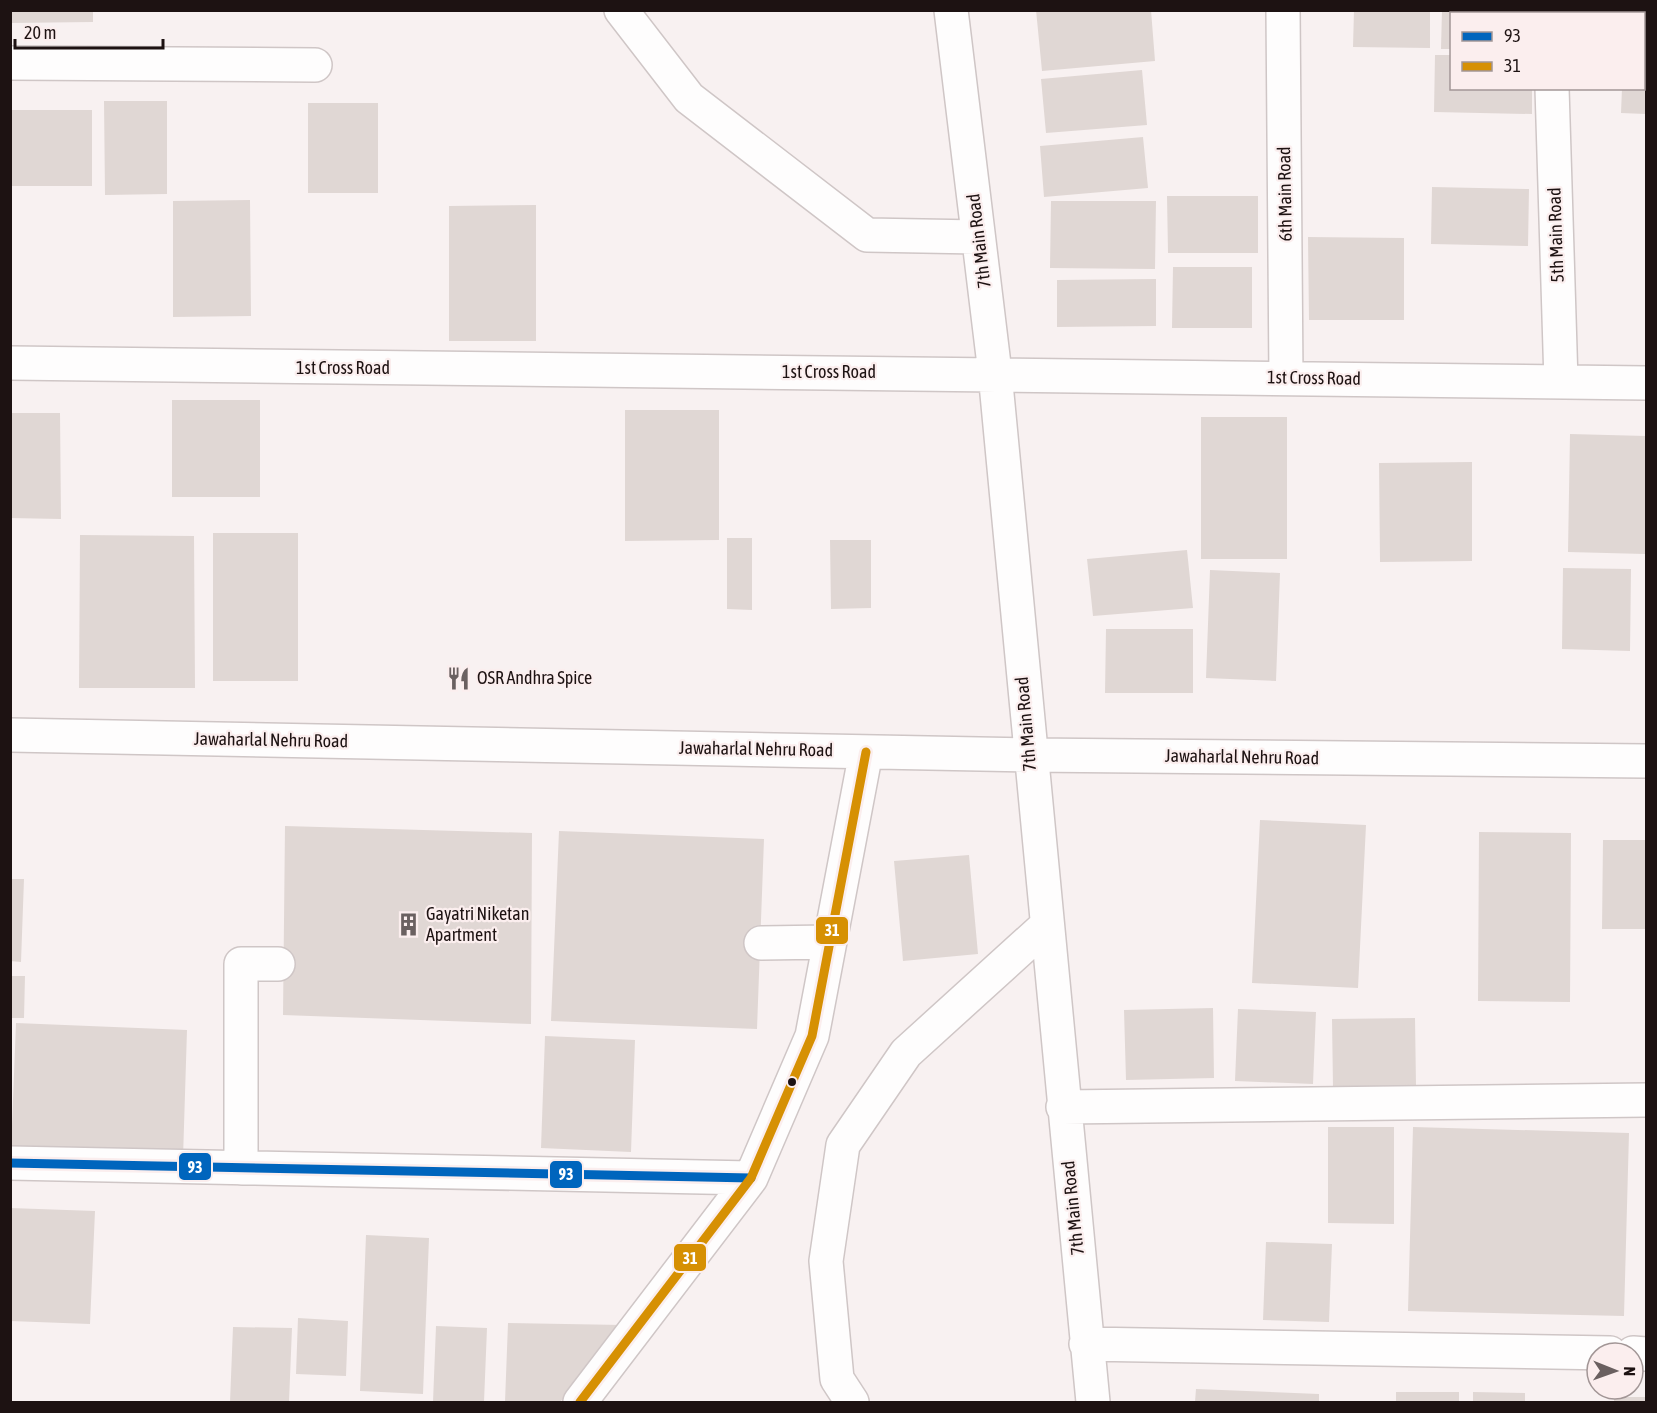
<svg xmlns="http://www.w3.org/2000/svg" width="1657" height="1413" viewBox="0 0 1657 1413" font-family="'Asap Condensed',sans-serif">
	<rect width="100%" height="100%" fill="#f8f1f1"/>
	<path fill="#e0d7d4" d="M10 10H93V22L10 23Z
		M1036 10H1151L1155 61 1042 71Z
		M1354 10H1430V48L1353 47Z
		M1442 10H1536V14H1452V49H1441Z
		M1435 55H1452V88H1532V114L1434 112Z
		M1644 59H1646V114L1621 113 1622 88H1644Z
		M1142 70 1147 125 1046 133 1041 79Z
		M104 101H167V194L105 195Z
		M308 103H378V193H308Z
		M10 110H92V186H10Z
		M1143 137 1148 188 1044 197 1040 146Z
		M1432 187 1529 189 1528 246 1431 244Z
		M1167 196H1258V253H1168Z
		M250 200 251 316 173 317V201Z
		M1051 201H1156L1155 269 1050 268Z
		M536 205V341H449V206Z
		M1308 237 1404 238V320H1309Z
		M1173 267H1252V328H1172Z
		M1156 279V326L1057 327V280Z
		M172 400H260V497H172Z
		M625 410H719V540L625 541Z
		M10 413H60L61 519 10 518Z
		M1201 417H1287V559H1201Z
		M1570 434 1646 436 1645 554 1568 552Z
		M1472 462V561L1380 562 1379 463Z
		M213 533H298V681H213Z
		M80 535 194 536 195 688H79Z
		M727 538H752V610L727 609Z
		M830 540H871V608L831 609Z
		M1187 550 1193 608 1093 616 1087 559Z
		M1563 568 1631 569 1630 651 1562 649Z
		M1210 570 1280 573 1276 681 1206 678Z
		M1106 629H1193V693H1105Z
		M1260 820 1366 825 1358 988 1252 983Z
		M285 826 532 833 531 1024 283 1015Z
		M559 831 764 839 757 1029 551 1021Z
		M1479 832 1571 833 1570 1002 1478 1001Z
		M1603 840H1646V929H1602Z
		M969 855 978 954 903 961 894 861Z
		M10 879H24L21 962 10 961Z
		M10 976H25L24 1018H10Z
		M1213 1008 1214 1078 1126 1080 1124 1010Z
		M1238 1009 1316 1012 1313 1084 1235 1081Z
		M1415 1018 1416 1086 1333 1088 1332 1019Z
		M16 1023 187 1030 183 1158 11 1151Z
		M545 1036 635 1040 631 1152 541 1148Z
		M1328 1127H1394V1224L1328 1223Z
		M1413 1127 1629 1133 1624 1316 1408 1311Z
		M10 1208 95 1211 90 1324 10 1321Z
		M366 1235 429 1238 423 1394 360 1391Z
		M1266 1242 1332 1244 1329 1322 1263 1320Z
		M298 1318 348 1321 346 1376 296 1374Z
		M508 1323 623 1325 574 1392 559 1402H505Z
		M436 1326 487 1328 484 1402H433Z
		M233 1327 292 1328 289 1402H230Z
		M1196 1389 1319 1394V1402H1195Z
		M1396 1392H1459V1402H1396Z
		M1473 1392 1525 1393V1402H1473Z
		M1614 1397H1646V1402H1614Z"/>
	<g fill="none" stroke-linecap="round" stroke-linejoin="round">
		<defs>
			<path id="minor" d="M621 10 689 98 867 235 978 237
				M951 10 995 373 1093 1402
				M1283 10 1286 378
				M1550 10V14
				M10 63 315 65
				M1552 88 1561 382
				M10 363 1646 383
				M10 735 1029 755 1646 761
				M761 943 829 942
				M1063 1107 1646 1100
				M10 1163 751 1178
				M241 1168V964H278
				M1086 1344 1610 1353
				M1633 1353 1646 1354
				M580 1402 751 1178 812 1036 866 752
				M852 1402 837 1379 826 1261 843 1145 906 1053 1046 926"/>
		</defs>
		<use href="#minor" stroke="#cfc6c6" stroke-width="36"/>
		<use href="#minor" stroke="#fefdfd" stroke-width="33"/>
		<defs>
			<path id="bus-1" d="M10 1163 751 1178"/>
			<path id="bus-2" d="M580 1402 751 1178 812 1036 866 752"/>
		</defs>
		<use href="#bus-1" stroke="#fbeeee" stroke-width="14"/>
		<use href="#bus-2" stroke="#fbeeee" stroke-width="14"/>
		<use href="#bus-1" stroke="#0065bd" stroke-width="9"/>
		<use href="#bus-2" stroke="#d69003" stroke-width="9"/>
	</g>
	<defs>
		<symbol id="restaurant-bare" viewBox="-9 -9 18 18"><path d="M-5-6h1v4h1v-4h1v4h1v-4h1v5L-1.5 .5V6h-2V.5L-5-1ZM5-6V6H3V1.5H1.5Q1.5-4 5-6Z" fill="#6a6060" stroke="#fbeeee" stroke-width="2.5" paint-order="stroke"/></symbol>
		<symbol id="building-bare" viewBox="-9 -9 18 18"><path d="M-4-6H4V6H1V3H-1V6H-4ZM-2.5-4.3h1.7v1.8h-1.7ZM.8-4.3h1.7v1.8H.8ZM-2.5-1h1.7V.8h-1.7ZM.8-1h1.7V.8H.8Z" fill="#6a6060" stroke="#fbeeee" stroke-width="2.5" paint-order="stroke"/></symbol>
	</defs>
	<g fill-rule="evenodd">
		<use href="#restaurant-bare" x="442" y="662" width="33" height="33"/>
		<use href="#building-bare" x="392" y="908" width="33" height="33"/>
	</g>
	<circle fill="#1d1212" stroke="#fbeeee" stroke-width="2" cx="792" cy="1082" r="5"/>
	<g text-anchor="middle" stroke-width="4.5" stroke-linejoin="round" paint-order="stroke">
		<g font-size="18" fill="#1d1212" stroke="#fbeeee">
			<text transform="translate(1285 194) rotate(-91)" y="6">6th Main Road</text>
			<text transform="translate(1556 235) rotate(-92)" y="6">5th Main Road</text>
			<text transform="translate(979 241) rotate(-97)" y="6">7th Main Road</text>
			<text x="343" y="374">1st Cross Road</text>
			<text x="829" y="378">1st Cross Road</text>
			<text transform="translate(1314 378) rotate(1)" y="6">1st Cross Road</text>
			<text transform="translate(1026 724) rotate(-95)" y="6">7th Main Road</text>
			<text transform="translate(271 740) rotate(1)" y="6">Jawaharlal Nehru Road</text>
			<text transform="translate(756 749) rotate(1)" y="6">Jawaharlal Nehru Road</text>
			<text transform="translate(1242 757) rotate(1)" y="6">Jawaharlal Nehru Road</text>
			<text transform="translate(1073 1208) rotate(-96)" y="6">7th Main Road</text>
		</g>
		<g font-size="18" fill="#1d1212" stroke="#fbeeee" text-anchor="start">
			<text x="477" y="684">OSR Andhra Spice</text>
			<text x="426" y="920">Gayatri Niketan<tspan x="426" dy="21">Apartment</tspan></text>
		</g>
	</g>
	<g stroke="#fbeeee" stroke-width="2">
		<rect x="815" y="916" width="34" height="29" rx="6" fill="#d69003"/>
		<rect x="178" y="1152" width="34" height="29" rx="6" fill="#0065bd"/>
		<rect x="549" y="1160" width="34" height="29" rx="6" fill="#0065bd"/>
		<rect x="673" y="1243" width="34" height="29" rx="6" fill="#d69003"/>
	</g>
	<g font-size="16" text-anchor="middle" font-weight="bold" fill="#fff">
		<text x="832" y="936">31</text>
		<text x="195" y="1173">93</text>
		<text x="566" y="1180">93</text>
		<text x="690" y="1264">31</text>
	</g>
	<rect width="1657" height="1413" fill="none" stroke="#1d1212" stroke-width="24"/>
	<rect x="1450" y="12" width="195" height="78" fill="#fbeeee" stroke="#a29696" stroke-width="1.5"/>
	<rect x="1462" y="32" width="30" height="9" fill="#0065bd" stroke="#a29696" stroke-width="1.5"/>
	<text x="1504" y="42" font-size="18" fill="#1d1212">93</text>
	<rect x="1462" y="62" width="30" height="9" fill="#d69003" stroke="#a29696" stroke-width="1.5"/>
	<text x="1504" y="72" font-size="18" fill="#1d1212">31</text>
	<g transform="translate(1615 1371) rotate(91)"><circle r="28" fill="#fbeeee" stroke="#a29696" stroke-width="1.5"/>
	<path d="M0-4.5L10 22L0 15L-10 22Z" fill="#6a6060"/>
	<text y="-9" font-size="16" font-weight="bold" text-anchor="middle" fill="#1d1212">N</text>
	</g>
	<path d="M15 39v9h148v-9" fill="none" stroke="#1d1212" stroke-width="3"/>
	<text x="24" y="39" font-size="18" fill="#1d1212" stroke="#fbeeee" stroke-width="4.5" paint-order="stroke">20 m</text>
</svg>
